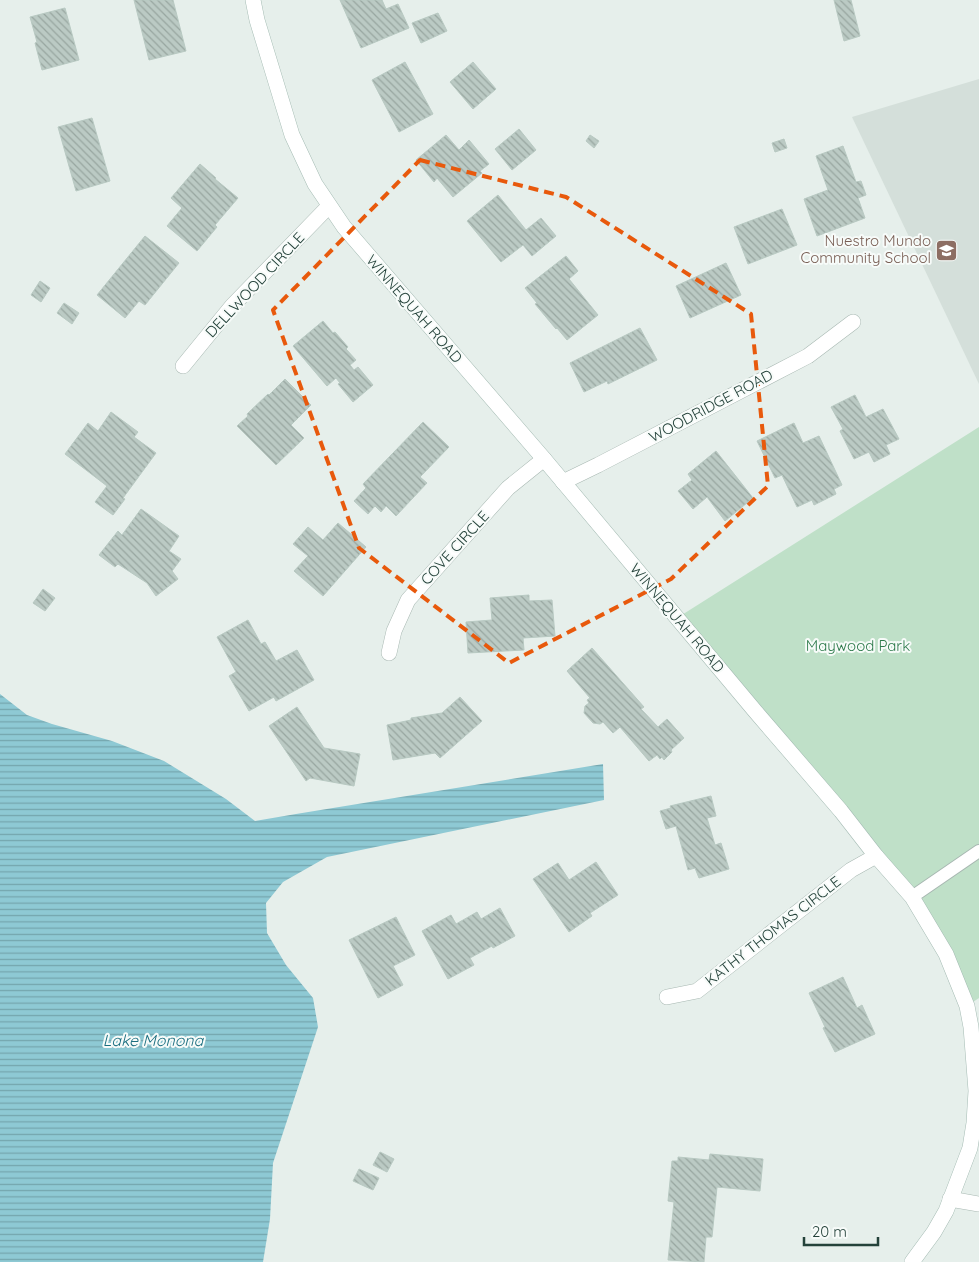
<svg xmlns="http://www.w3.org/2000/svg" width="979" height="1262" viewBox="0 0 979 1262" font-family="Quicksand,sans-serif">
	<defs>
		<pattern id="water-rules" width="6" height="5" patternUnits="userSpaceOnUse" patternTransform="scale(1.25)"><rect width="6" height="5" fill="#8ec9d4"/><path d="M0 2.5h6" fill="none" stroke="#74a5ad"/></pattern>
		<pattern id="building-back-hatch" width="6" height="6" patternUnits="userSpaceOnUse" patternTransform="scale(1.25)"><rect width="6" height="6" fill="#bbcac4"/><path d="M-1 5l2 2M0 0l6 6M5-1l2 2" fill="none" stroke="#98a6a0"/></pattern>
	</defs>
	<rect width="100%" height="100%" fill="#e6efeb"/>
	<path fill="#d4dfda" d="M979 79V384L852 117Z"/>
	<path fill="#bfe0c8" d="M979 427V998L967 1006 912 897 677 618Z"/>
	<path fill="url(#water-rules)" d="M0 694 27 715 52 724 112 741 164 761 226 799 255 821 296 814 603 764 604 800 327 857 283 882 266 903 267 933 286 965 313 998 318 1027 273 1163 270 1219 263 1262H0Z"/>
	<path fill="url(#building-back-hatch)" stroke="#b8c9c2" d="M134 0H173L186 51 149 60Z
		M340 0H382L386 9 398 4 409 28 361 48Z
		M834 0H851L860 36 844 41Z
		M65 8 79 60 42 70 35 43 37 42 30 17Z
		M438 13 447 31 421 43 412 23Z
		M405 62 433 114 399 132 372 80Z
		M473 62 496 89 473 109 450 82Z
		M92 118 110 181 76 191 58 127Z
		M519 129 536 150 512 170 495 149Z
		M446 135 459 150 469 140 489 164 480 171 482 173 453 197 437 178 434 182 416 160Z
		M590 135 599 141 594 148 586 141Z
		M784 139 787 148 775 152 772 143Z
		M843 146 856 182 861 181 866 195 858 198 865 218 817 236 804 199 828 190 816 156Z
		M200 164 216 178 215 179 238 198 215 225 217 227 197 251 167 226 182 208 171 198Z
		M498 195 526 230 541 218 556 236 532 256 523 245 501 262 467 221Z
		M782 209 797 245 748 264 734 227Z
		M145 236 179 263 145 305 139 301 125 318 97 295Z
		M566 256 578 271 569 279 598 315 567 340 557 328 556 329 535 304 537 303 525 288Z
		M726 263 741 295 690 318 676 286Z
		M40 281 50 288 41 302 31 295Z
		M64 303 79 313 72 324 57 313Z
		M323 321 333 333 335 332 348 347 346 349 356 360 350 365 354 370 358 367 373 385 353 402 338 384 340 383 336 378 327 386 293 346Z
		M640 328 657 360 608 384 607 381 584 392 570 363Z
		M285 379 311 405 291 425 304 438 276 465 237 426 248 416 247 414 268 394 269 395Z
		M855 395 866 417 883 409 899 439 886 445 890 454 874 462 869 452 854 459 840 431 843 429 831 407Z
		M111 412 138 432 134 437 156 453 123 498 125 499 113 515 95 502 107 486 65 454 88 423 98 431Z
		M423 422 449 447 420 477 427 483 396 516 386 506 381 512 375 506 368 514 354 501 366 488 363 484Z
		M794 423 803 443 819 436 842 485 834 489 836 494 814 505 812 500 797 507 782 475 775 478 757 441Z
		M716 451 753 498 725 521 707 497 693 509 678 491 692 480 688 474Z
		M141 509 179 536 169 551 181 559 172 571 178 579 156 596 147 583 118 564 115 567 99 555 118 531 122 535Z
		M338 523 366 547 323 596 294 571 308 556 293 544 308 527 323 540Z
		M43 589 55 598 45 611 33 603Z
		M529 595V601L552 600 555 636 523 638 524 650 468 653 466 622 492 620 490 598Z
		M248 620 261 644 265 642 276 661 297 650 314 680 276 701 274 697 249 711 229 676 236 672 217 637Z
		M592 648 644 707 641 709 658 727 667 719 684 738 671 750 672 752 664 760 662 757 660 759 657 755 649 761 620 727 613 733 603 722 600 724 593 723 584 713 585 706 589 703 587 700 590 698 567 671Z
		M460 697 482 721 440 758 435 753 393 760 387 725 411 720V718L442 713Z
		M297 707 324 748 360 754 354 786 310 778 306 781 269 726Z
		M711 796 716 816 707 818 715 845 721 843 729 869 699 878 695 868 688 870 676 826 666 829 660 811 671 808 670 806Z
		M596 862 618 895 590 913 592 916 569 932 533 879 558 863 569 880Z
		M500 908 515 936 493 948 492 946 470 958 474 965 448 979 422 931 451 915 456 924 477 912 481 919Z
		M396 917 415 955 393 966 403 985 378 998 349 940Z
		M843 977 857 1008 862 1005 875 1034 835 1052 823 1028 825 1027 809 993Z
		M380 1152 394 1159 387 1172 373 1165Z
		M710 1154 763 1159 760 1191 717 1187 712 1237H706L704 1262 668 1260 674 1202 668 1201 672 1161H678V1157L709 1160Z
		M359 1169 379 1178 373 1190 353 1181Z"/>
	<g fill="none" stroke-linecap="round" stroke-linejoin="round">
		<defs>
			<path id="lane" d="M912 897 979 851"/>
			<path id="street" d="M183 366 232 306 329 206
				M563 482 598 465 808 356 853 322
				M389 653 394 631 408 600 508 488 544 459
				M667 997 697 991 851 870 876 856
				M950 1199 979 1204"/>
			<path id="secondary" d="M253 0 257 20 292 135 315 184 344 227 544 459 755 711 841 811 876 856 912 897 946 954 967 1006 971 1027 976 1091 974 1123 970 1148 946 1211 934 1232 912 1262"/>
		</defs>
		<use href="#lane" stroke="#a8b8b2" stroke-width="14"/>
		<use href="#street" stroke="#a8b8b2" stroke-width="16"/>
		<use href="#secondary" stroke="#a4bbb3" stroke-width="16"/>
		<use href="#lane" stroke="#fff" stroke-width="12"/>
		<use href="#street" stroke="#fff" stroke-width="15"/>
		<use href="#secondary" stroke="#fff" stroke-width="15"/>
	</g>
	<path fill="none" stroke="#e8590c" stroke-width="4" stroke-dasharray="10 6" stroke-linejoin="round" d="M420 160 566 197 751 314 768 486 671 579 509 663 359 548 273 310Z"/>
	<defs>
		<symbol id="school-square" viewBox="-11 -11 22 22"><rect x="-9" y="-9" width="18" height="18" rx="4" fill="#8d6e63" stroke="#f7fbf9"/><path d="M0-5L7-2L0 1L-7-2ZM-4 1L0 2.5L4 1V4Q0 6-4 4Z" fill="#fff"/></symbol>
	</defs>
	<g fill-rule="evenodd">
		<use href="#school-square" x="934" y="238" width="25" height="25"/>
	</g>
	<g text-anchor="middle" stroke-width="4" stroke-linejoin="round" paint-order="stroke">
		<g font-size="15" fill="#785e54" stroke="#f7fbf9" text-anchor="end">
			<text x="931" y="246">Nuestro Mundo<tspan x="931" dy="17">Community School</tspan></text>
		</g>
		<g font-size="15" fill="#24423a" stroke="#f7fbf9">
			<text transform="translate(255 285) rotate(-47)" y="5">DELLWOOD CIRCLE</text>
			<text transform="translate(414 309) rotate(49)" y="5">WINNEQUAH ROAD</text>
			<text transform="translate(711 406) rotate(-28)" y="5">WOODRIDGE ROAD</text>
			<text transform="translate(455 548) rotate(-48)" y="5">COVE CIRCLE</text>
			<text transform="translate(677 618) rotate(50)" y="5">WINNEQUAH ROAD</text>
			<text transform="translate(773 931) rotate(-38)" y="5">KATHY THOMAS CIRCLE</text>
		</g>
		<g font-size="15" fill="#2d7a4b" stroke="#f7fbf9">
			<text x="858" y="651">Maywood Park</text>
		</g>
		<g font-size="16" font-style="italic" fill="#1c6f80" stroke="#f7fbf9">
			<text x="153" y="1046">Lake Monona</text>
		</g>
	</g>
	<path d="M804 1237v8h74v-8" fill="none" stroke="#24423a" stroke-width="2.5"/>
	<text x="812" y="1237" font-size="15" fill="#24423a" stroke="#f7fbf9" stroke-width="4" paint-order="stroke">20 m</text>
</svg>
